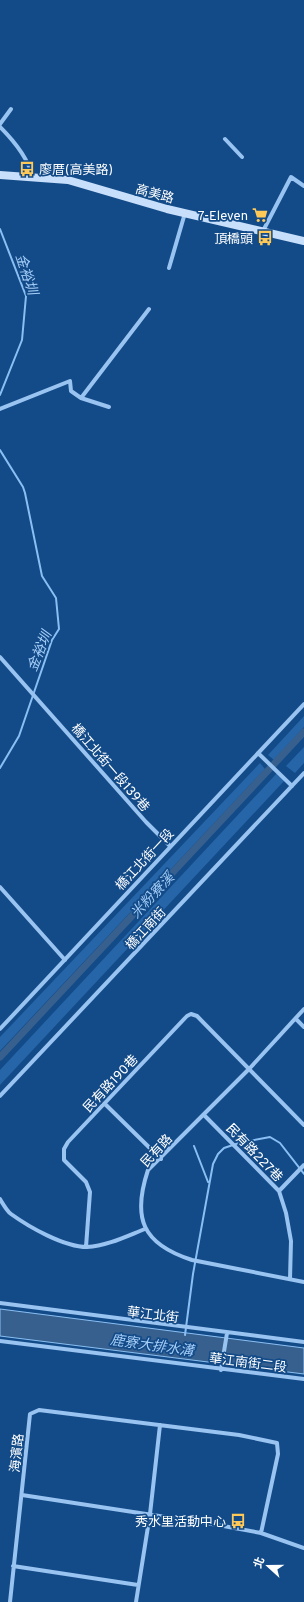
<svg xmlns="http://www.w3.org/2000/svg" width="304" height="1602" viewBox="0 0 304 1602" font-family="Overpass,'Noto Sans TC',sans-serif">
	<rect width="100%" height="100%" fill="#134b89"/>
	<path fill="#2565a8" d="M304 716V727L274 760 268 755Z
		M304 747V763L295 773 286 766Z
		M260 763 265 769 0 1051V1037Z
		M277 773 285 780 0 1085V1070Z"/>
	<path fill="#37608e" stroke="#8abff3" d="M0 1309 304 1348V1374L0 1336Z"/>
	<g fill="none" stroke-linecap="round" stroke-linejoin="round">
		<path stroke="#8abff3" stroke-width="2" d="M0 229 26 296 22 340 0 395
			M0 450 23 487 25 493 42 576 56 598 59 629 52 640 19 736 0 768
			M194 1146 208 1182
			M185 1335 193 1274 213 1164 218 1154 224 1148 239 1143 270 1137 280 1143 304 1174"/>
		<path stroke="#37608e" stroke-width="7" d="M0 1057 304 732"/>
		<path stroke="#99c3f0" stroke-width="4" d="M0 124 11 109
			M0 127C13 140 28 158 32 176
			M225 139 242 157
			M263 231 291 177 304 186
			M169 268 185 213
			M81 398 149 309
			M0 409 70 381 71 391 81 398 109 407
			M0 657 146 822 170 846
			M258 753 292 786
			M0 887 65 960
			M304 1009 250 1068 148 1170C132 1218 142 1244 192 1260L304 1282
			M296 1019 304 1027
			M0 1029 304 704
			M0 1096 304 773
			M105 1104 161 1159
			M204 1115 279 1191 286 1213 291 1241 290 1279
			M279 1191 304 1165
			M0 1199C3 1204 7 1211 11 1214 29 1227 64 1247 87 1247 107 1246 127 1236 145 1229
			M86 1247 90 1192 86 1182 64 1160V1149L68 1142 187 1016 191 1014 197 1016 304 1125
			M0 1303 304 1342
			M0 1341 304 1379
			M221 1370 227 1333
			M22 1495 218 1525 261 1533 304 1548
			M13 1566 138 1585
			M10 1602 30 1414 39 1410 239 1435 277 1443 278 1454 261 1533
			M136 1602 150 1514 160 1425"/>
		<path stroke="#c7dffb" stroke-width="8" d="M0 175 68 180 167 209 304 241"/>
	</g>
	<defs>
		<symbol id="bus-bare" viewBox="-9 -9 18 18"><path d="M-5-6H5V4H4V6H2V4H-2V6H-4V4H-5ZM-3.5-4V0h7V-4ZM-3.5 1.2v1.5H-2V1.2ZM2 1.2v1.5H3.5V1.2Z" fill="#ffc958" stroke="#134b89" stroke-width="2.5" paint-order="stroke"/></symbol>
		<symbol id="supermarket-bare" viewBox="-9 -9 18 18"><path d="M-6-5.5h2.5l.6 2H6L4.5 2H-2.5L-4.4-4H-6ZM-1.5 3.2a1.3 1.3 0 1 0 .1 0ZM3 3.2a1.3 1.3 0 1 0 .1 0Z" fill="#ffc958" stroke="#134b89" stroke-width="2.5" paint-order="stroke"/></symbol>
	</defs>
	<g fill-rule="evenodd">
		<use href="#bus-bare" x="16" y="158" width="22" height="22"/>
		<use href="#supermarket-bare" x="249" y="204" width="22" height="22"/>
		<use href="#bus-bare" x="254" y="227" width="22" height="22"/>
		<use href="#bus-bare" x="227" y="1510" width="22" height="22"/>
	</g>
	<g text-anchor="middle" stroke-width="3.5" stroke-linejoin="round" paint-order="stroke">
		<g font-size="13" fill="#fff" stroke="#134b89" text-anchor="end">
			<text x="39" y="174" text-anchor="start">廖厝(高美路)</text>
			<text x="248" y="220">7-Eleven</text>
			<text x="253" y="243">頂橋頭</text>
			<text x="226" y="1526">秀水里活動中心</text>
		</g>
		<g font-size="13" fill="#fff" stroke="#134b89">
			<text transform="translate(155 193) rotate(15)" y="5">高美路</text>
			<text transform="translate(111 767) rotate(49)" y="5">橋江北街一段139巷</text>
			<text transform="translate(144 859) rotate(-47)" y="5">橋江北街一段</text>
			<text transform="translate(145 928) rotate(-47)" y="5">橋江南街</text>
			<text transform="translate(110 1083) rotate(-47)" y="5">民有路190巷</text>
			<text transform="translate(156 1150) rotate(-47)" y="5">民有路</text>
			<text transform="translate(255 1152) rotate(46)" y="5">民有路227巷</text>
			<text transform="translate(153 1314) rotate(7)" y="5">華江北街</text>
			<text transform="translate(248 1362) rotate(7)" y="5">華江南街二段</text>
			<text transform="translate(16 1453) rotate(-84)" y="5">海濱路</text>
		</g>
		<g font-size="14" font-style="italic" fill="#a4cdf7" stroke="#134b89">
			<text transform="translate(27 274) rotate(72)" y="5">金裕圳</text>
			<text transform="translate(39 651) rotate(-68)" y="5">金裕圳</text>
			<text transform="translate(152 895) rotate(-47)" y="5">米粉寮溪</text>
			<text transform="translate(152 1345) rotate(8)" y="5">鹿寮大排水溝</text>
		</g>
	</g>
	<g transform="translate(268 1566) rotate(291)" stroke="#134b89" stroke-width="3" paint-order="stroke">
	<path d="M0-3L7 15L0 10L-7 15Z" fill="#ffffff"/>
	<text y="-6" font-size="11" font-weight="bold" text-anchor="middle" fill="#ffffff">北</text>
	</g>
</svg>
